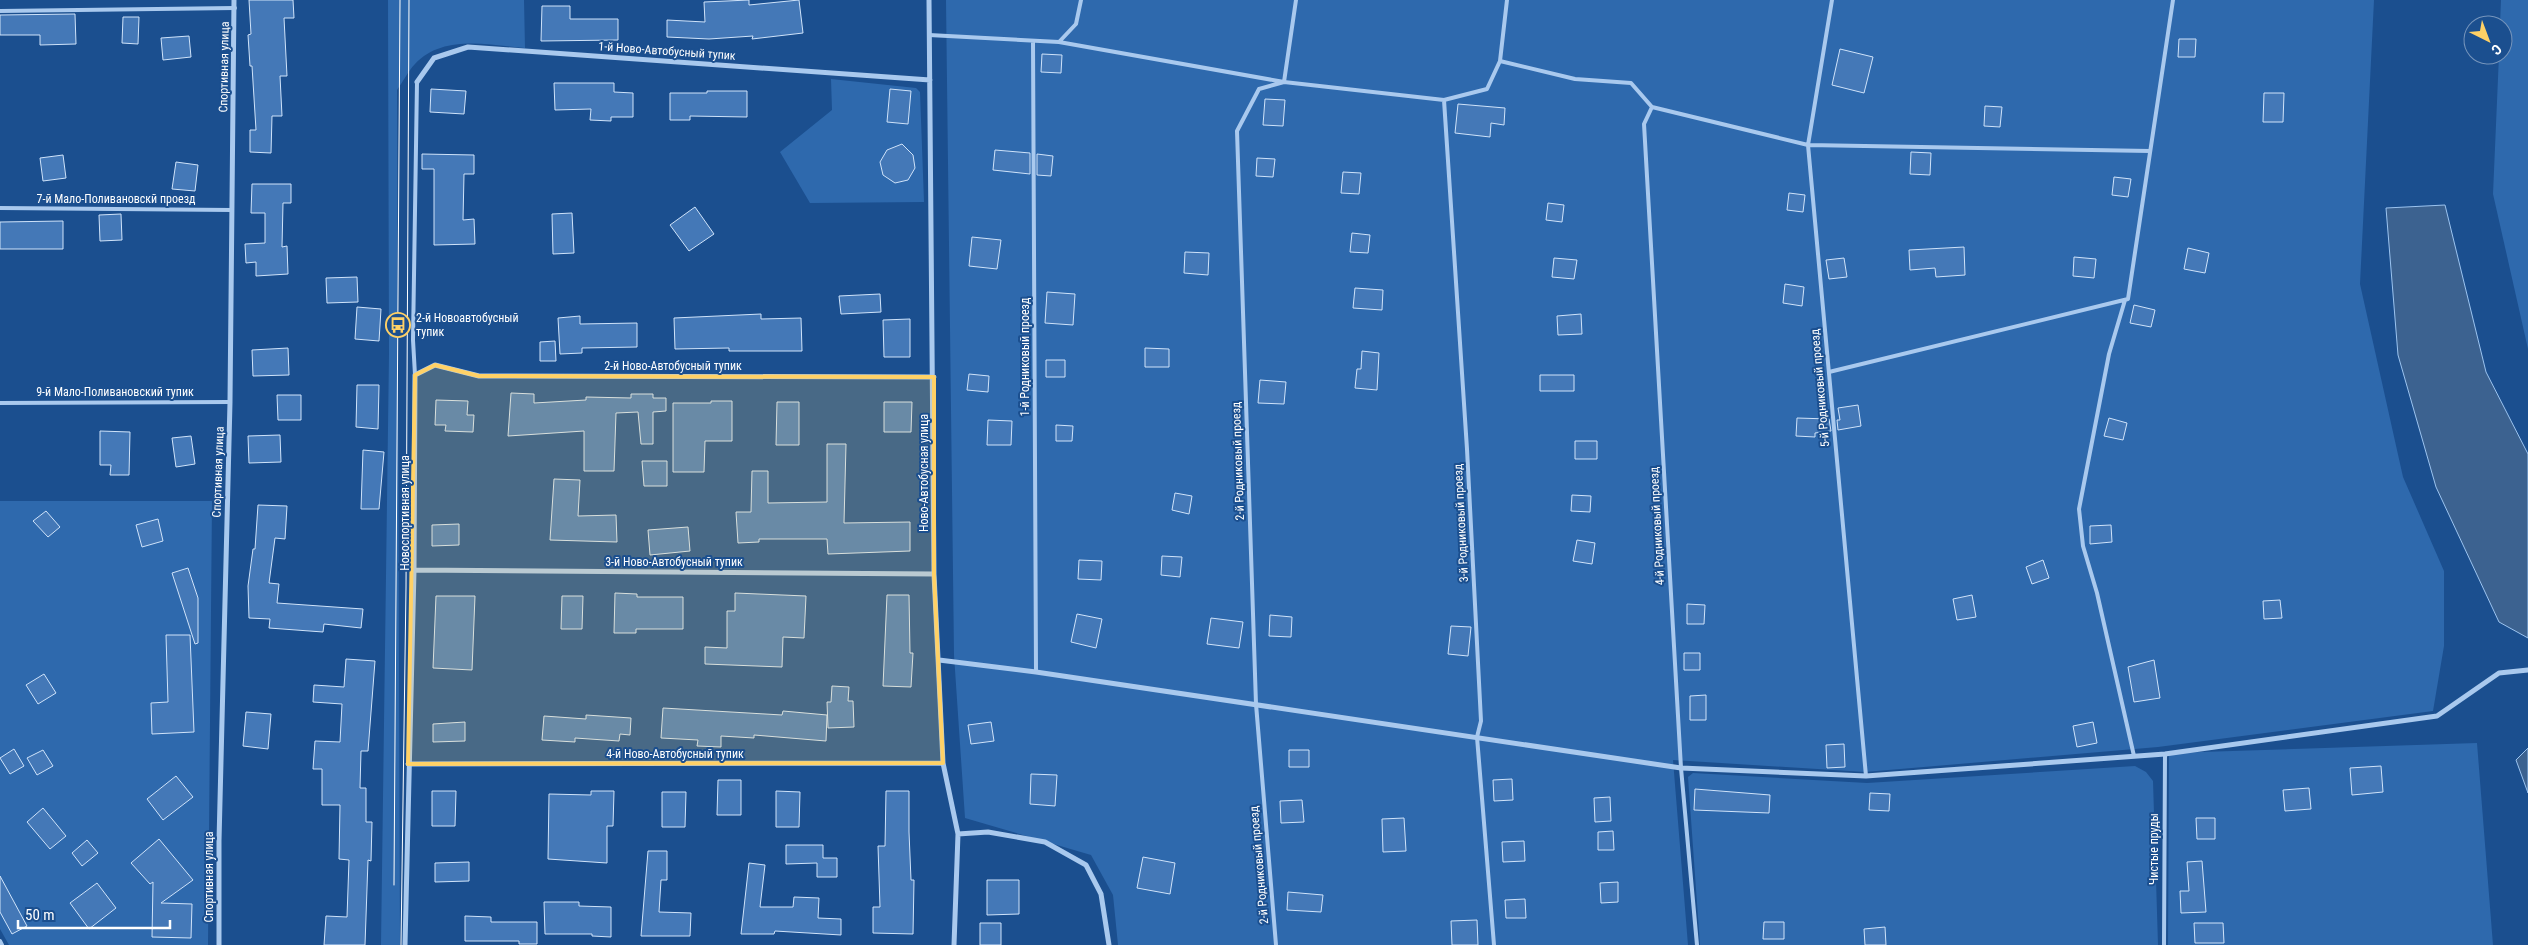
<svg xmlns="http://www.w3.org/2000/svg" width="2528" height="945" viewBox="0 0 2528 945" font-family="'Roboto Condensed',sans-serif">
	<rect width="100%" height="100%" fill="#1b4f8f"/>
	<path fill="#2e69ad" d="M388 0H524L525 48C489 45 443 34 415 64 408 71 403 82 397 90L400 945H381L389 354Z
		M946 0H2374L2360 284 2403 477 2444 571V646L2433 711 2158 747 1865 772 1673 760 1688 945H1118L1113 895 1091 855 965 818 954 655Z
		M2501 0H2528V349L2493 194 2499 55H2503V25H2500Z
		M831 79 916 88 920 92 924 202 810 203 780 152 832 110Z
		M0 501H212L208 945H9L0 929Z
		M2477 743 2493 945H2168L2169 753Z
		M2135 766 2146 772 2153 781 2158 945H1700L1688 777 1693 773 1867 783Z"/>
	<path fill="#3c6290" stroke="#9cc4f0" d="M2445 205 2486 372 2528 454V638L2499 622 2436 487 2398 355 2386 208Z
		M2528 748V793L2516 760Z"/>
	<path fill="#4478b7" stroke="#cfe3fa" d="M249 0H293L294 18H284L287 76H280L282 116H272L271 153 250 152V130H256L252 66H250L248 35 251 34Z
		M749 0V5L799 0 803 33 752 39 753 36 709 39 667 37V20L705 22 704 2Z
		M542 6H570V19H618V40L541 41Z
		M75 14 76 44 40 45V35H0V15Z
		M123 17H139L138 44 122 43Z
		M189 36 191 57 163 60 161 38Z
		M2179 39H2196L2195 57H2178Z
		M1840 49 1873 57 1864 93 1832 85Z
		M1042 54 1062 55 1061 73 1041 72Z
		M554 83H614V92L633 93V117H611V121L590 120 591 109 555 110Z
		M431 89 466 91 464 114 430 112Z
		M890 89 911 91 908 124 887 122Z
		M707 91H747V117L690 116V120H670V93H707Z
		M2264 93H2284L2283 122H2263Z
		M1265 99 1285 100 1283 126 1263 125Z
		M1458 104 1505 108 1504 125 1491 123 1490 137 1455 133Z
		M1985 106 2002 107 2000 127 1984 126Z
		M902 144 913 155 915 168 908 180 895 183 883 175 880 162 887 150Z
		M995 150 1030 153V174L993 170Z
		M1911 152 1931 153 1930 175 1910 174Z
		M422 154 474 155V174H464L463 220 474 219 475 244 434 245V169H422Z
		M1037 154 1053 156 1051 176 1037 175Z
		M63 155 66 178 43 181 40 158Z
		M1257 158 1275 159 1273 177 1256 176Z
		M176 162 198 165 195 191 172 189Z
		M1343 172 1361 173 1359 194 1341 193Z
		M2114 177 2131 179 2128 197 2112 195Z
		M252 184H291V203H283L282 247 287 246 288 274 256 276V262L246 263 245 244 265 243V213H251Z
		M1789 193 1805 195 1803 212 1787 210Z
		M1548 203 1564 205 1562 222 1546 220Z
		M695 207 714 234 689 251 670 225Z
		M572 213 574 253 553 254 552 214Z
		M121 214 122 240 100 241 99 215Z
		M63 221V249H0V222Z
		M1352 233 1370 235 1368 253 1350 252Z
		M972 237 1001 240 997 269 969 266Z
		M1964 247 1965 275 1936 277 1935 268 1910 270 1909 250Z
		M2188 248 2209 253 2205 273 2184 269Z
		M1185 252 1209 253 1208 275 1184 273Z
		M2074 257 2096 259 2094 278 2073 276Z
		M1554 258 1577 260 1574 279 1552 277Z
		M1844 258 1847 277 1829 279 1826 260Z
		M357 277 358 302 327 303 326 278Z
		M1785 284 1804 287 1802 306 1783 303Z
		M1355 288 1383 290 1382 310 1353 308Z
		M1047 292 1075 294 1073 325 1045 323Z
		M880 294 881 312 841 314 839 296Z
		M2134 305 2155 310 2151 327 2130 323Z
		M357 307 381 309 379 341 355 339Z
		M761 314V319L801 318 802 351H729V348L675 349 674 318Z
		M1581 314 1582 334 1558 335 1557 316Z
		M580 316V324L637 323V347L582 348V353L560 354 558 318Z
		M910 319V357H884L883 320Z
		M555 341 556 361H540V342Z
		M288 348 289 375 253 376 252 350Z
		M1145 348 1169 349V367H1145Z
		M1362 351 1379 353 1377 390 1355 388 1357 369H1361Z
		M1046 360H1065V377H1046Z
		M969 374 989 376 988 392 967 390Z
		M1540 375H1574V391H1540Z
		M1260 380 1286 382 1284 404 1258 403Z
		M357 385H379L378 429 356 427Z
		M511 393 534 394V403L586 400V397L631 398V394H653V398H666V411L653 412V444H641L638 412 616 413 614 471H584V431L508 436Z
		M277 395H301V420H278Z
		M436 400 468 401 467 415H474L473 432 445 431 446 425H435Z
		M711 401H732V441H705L704 472H673V403H711Z
		M777 402H799V445H776Z
		M884 402H912L911 432H884Z
		M1858 405 1861 426 1838 430 1837 420H1840L1838 408Z
		M1797 418 1829 419 1831 431 1815 433V437L1796 436Z
		M2109 418 2127 423 2123 440 2104 436Z
		M988 420 1012 421 1011 445H987Z
		M1056 425 1073 426 1072 441H1056Z
		M100 431 130 432 129 475H110L111 465H100Z
		M280 435 281 462 249 463 248 436Z
		M191 436 195 464 176 467 172 438Z
		M1575 441H1597V459H1575Z
		M827 444H846L844 523 910 522V551L828 554 827 539H759V542L738 543 736 512H751L752 471H768V503L827 502Z
		M363 450 384 452 379 509H361Z
		M642 461H667V486H644Z
		M554 479 580 480 578 516 616 515 617 542 550 540Z
		M1175 493 1192 496 1189 514 1172 510Z
		M1572 495 1591 496 1590 512 1571 511Z
		M258 505 287 506 285 539 275 538 269 583 279 584 277 603 363 609 361 628 324 624 323 632 269 628 270 619 249 618 248 586 253 549H255Z
		M46 511 60 527 48 537 33 521Z
		M158 519 163 541 142 547 136 525Z
		M459 524V545L432 546V525Z
		M2111 525 2112 542 2090 544V526Z
		M688 527 690 551 650 555 648 530Z
		M1577 540 1595 543 1592 564 1573 561Z
		M1162 556 1182 557 1180 577 1161 575Z
		M1079 560 1102 561 1101 580 1078 579Z
		M2043 560 2049 578 2032 584 2026 567Z
		M188 568 198 598V643L195 644 172 573Z
		M615 593 637 594V597H683V629H636V633H614Z
		M735 593 806 596 804 638 783 637 782 667 705 664V647L727 648V611H735Z
		M887 595H909L910 653H913L911 687 883 686Z
		M1972 595 1976 617 1957 620 1953 599Z
		M436 596H475L472 670 433 668Z
		M562 596H583L582 629H561Z
		M2280 600 2282 618 2264 619 2263 601Z
		M1687 604 1705 605 1704 624H1687Z
		M1077 614 1102 619 1096 648 1071 642Z
		M1270 615 1292 617 1291 637 1269 636Z
		M1211 618 1243 622 1239 648 1207 644Z
		M1451 626 1471 627 1468 656 1448 654Z
		M166 635H190L194 732 152 734 151 703 168 702Z
		M1684 653H1700V670H1684Z
		M346 659 375 661 368 751H361L360 788H366V822H372L371 861 368 860 365 945H324L326 916 347 917 349 860 339 859 340 805H322V769H313L315 741 340 742 342 704 313 702 314 685 344 687Z
		M2154 660 2160 698 2134 702 2128 667Z
		M44 674 56 693 38 704 26 685Z
		M832 686 849 687 848 701H853L854 727 828 728 827 702H831Z
		M1706 695V720H1690V696Z
		M663 708 782 715 783 711 827 715 826 741 754 735V738L721 736V747L697 746 698 740 661 738Z
		M246 712 271 714 268 749 243 746Z
		M586 715 631 718 630 735 620 734 619 741 575 738V742L542 740 544 716 586 719Z
		M465 722V741L433 742V724Z
		M991 722 994 741 971 744 968 725Z
		M2093 722 2097 743 2077 747 2073 726Z
		M1844 744 1845 767 1827 768 1826 745Z
		M14 749 24 766 10 774 0 758Z
		M43 750 53 766 37 775 27 758Z
		M1289 750H1309V767H1289Z
		M2381 766 2383 792 2352 795 2350 768Z
		M1031 774 1057 775 1055 806 1030 804Z
		M176 776 193 797 163 820 147 799Z
		M1512 779 1513 800 1494 801 1493 780Z
		M718 780H741V815H717Z
		M2309 788 2311 809 2285 811 2283 790Z
		M1695 789 1770 795 1769 813 1694 810Z
		M432 791H456L455 826H432Z
		M591 791H614L613 826H607V863L548 859 549 794 591 795Z
		M776 791 800 792 799 827H776Z
		M886 791H909V832L911 880H914L913 934 873 933V907H880L878 846H885Z
		M662 792H686L685 827H662Z
		M1870 793 1890 794 1889 811 1869 810Z
		M1610 797 1611 821 1595 822 1594 798Z
		M1302 800 1304 822 1281 823 1280 801Z
		M43 808 66 836 50 849 27 822Z
		M1404 818 1406 851 1383 852 1382 819Z
		M2196 818H2215V839H2197Z
		M1613 831 1614 850H1598V832Z
		M159 839 193 880 161 903 192 904 191 938 152 937 153 882 150 884 131 863Z
		M87 840 98 853 82 866 72 853Z
		M1524 841 1525 861 1503 862 1502 842Z
		M786 845H823V858H837V877H817V863L786 864Z
		M648 851H667V880H661L659 912 691 913 690 936H641Z
		M1143 857 1175 863 1170 894 1137 888Z
		M2202 861 2206 912 2181 913 2180 891H2189L2187 862Z
		M469 862V881L435 882V863Z
		M749 863 765 865 760 907H793L794 897 819 898 818 918 841 919V935L775 931 774 934H741Z
		M0 876 27 926 12 934 0 912Z
		M987 880H1019V914L987 915Z
		M1618 882V902L1601 903 1600 883Z
		M97 883 116 908 89 929 70 903Z
		M1288 892 1323 895 1321 912 1287 910Z
		M1525 899 1526 918H1506L1505 900Z
		M544 902H579V906L611 907V937L592 936V934H545Z
		M465 916 491 917V922H537V944H519V941H465Z
		M1477 920 1478 945H1452L1451 921Z
		M1764 922H1784V939H1763Z
		M980 923H1001V945H980Z
		M2194 923H2223L2224 943H2195Z
		M1885 927 1886 945H1865L1864 929Z"/>
	<g fill="none" stroke-linecap="round" stroke-linejoin="round">
		<path stroke="#a9c9ee" stroke-width="4" d="M1832 0 1808 145 1866 776
			M0 11 235 8
			M929 35 1059 42 1284 82 1444 100 1487 89 1500 61 1575 79 1631 83 1652 107 1808 145 2150 151
			M1033 42 1036 672
			M1059 42 1076 24 1081 0
			M1500 61 1507 0
			M1444 100 1467 449 1481 721 1477 737 1494 945
			M1652 107 1644 124 1681 768 1697 945
			M0 208 232 210
			M2125 300 2109 354 2079 509 2083 546 2097 593 2134 756
			M1829 372 2128 299 2173 0
			M415 375 413 340 417 82
			M0 403 230 402
			M0 941 2 945
			M1276 945 1256 704 1237 131 1259 89 1284 82 1296 0
			M2164 945 2165 754"/>
		<path stroke="#a9c9ee" stroke-width="5" d="M929 0 934 574 943 763 958 834 954 945
			M417 82 434 58 468 47 930 80
			M414 570 934 574
			M939 660 1036 672 1681 768 1866 776 2165 754 2437 716 2499 673 2528 670
			M408 764 943 763
			M958 834 988 832 1045 842 1086 865 1101 894 1109 945
			M219 945V841L230 402 234 0
			M405 945 414 570 415 375 435 365 479 376 934 377"/>
		<path stroke="#fff" stroke-width="1" d="M394 885 400 0
			M401 945 406 587 409 0"/>
	</g>
	<path fill="#ffd166" fill-opacity="0.2" stroke="#ffd166" stroke-width="4" stroke-linejoin="round" d="M435 365 479 376 934 377V574L943 763 408 764 415 375Z"/>
	<defs>
		<symbol id="bus-ring" viewBox="-11 -11 22 22"><circle r="9.5" fill="#1b4f8f" stroke="#ffd166" stroke-width="1.5"/><path d="M-5-6H5V4H4V6H2V4H-2V6H-4V4H-5ZM-3.5-4V0h7V-4ZM-3.5 1.2v1.5H-2V1.2ZM2 1.2v1.5H3.5V1.2Z" fill="#ffd166"/></symbol>
	</defs>
	<g fill-rule="evenodd">
		<use href="#bus-ring" x="384" y="311" width="28" height="28"/>
	</g>
	<g text-anchor="middle" stroke-width="4" stroke-linejoin="round" paint-order="stroke">
		<g font-size="12" fill="#fff" stroke="#1b4f8f">
			<text transform="translate(667 51) rotate(4)" y="4">1-й Ново-Автобусный тупик</text>
			<text transform="translate(224 67) rotate(-89)" y="4">Спортивная улица</text>
			<text x="116" y="203">7-й Мало-Поливановскй проезд</text>
			<text transform="translate(1025 357) rotate(-90)" y="4">1-й Родниковый проезд</text>
			<text x="673" y="370">2-й Ново-Автобусный тупик</text>
			<text transform="translate(1820 388) rotate(-95)" y="4">5-й Родниковый проезд</text>
			<text x="115" y="396">9-й Мало-Поливановский тупик</text>
			<text transform="translate(1238 461) rotate(-92)" y="4">2-й Родниковый проезд</text>
			<text transform="translate(218 472) rotate(-88)" y="4">Спортивная улица</text>
			<text transform="translate(924 473) rotate(-90)" y="4">Ново-Автобусная улица</text>
			<text transform="translate(405 513) rotate(-90)" y="4">Новоспортивная улица</text>
			<text transform="translate(1461 523) rotate(-93)" y="4">3-й Родниковый проезд</text>
			<text transform="translate(1657 526) rotate(-93)" y="4">4-й Родниковый проезд</text>
			<text x="674" y="566">3-й Ново-Автобусный тупик</text>
			<text x="675" y="758">4-й Ново-Автобусный тупик</text>
			<text transform="translate(2154 849) rotate(-90)" y="4">Чистые пруды</text>
			<text transform="translate(1259 865) rotate(-95)" y="4">2-й Родниковый проезд</text>
			<text transform="translate(209 877) rotate(-90)" y="4">Спортивная улица</text>
		</g>
		<g font-size="12" fill="#fff" stroke="#1b4f8f" text-anchor="start">
			<text x="416" y="322">2-й Новоавтобусный<tspan x="416" dy="14">тупик</tspan></text>
		</g>
	</g>
	<g transform="translate(2488 40) rotate(138)"><circle r="24" fill="#1b4f8f" stroke="#7695bc"/>
	<path d="M0-4L9 19L0 12L-9 19Z" fill="#ffd166"/>
	<text y="-8" font-size="14" font-weight="bold" text-anchor="middle" fill="#ffffff">С</text>
	</g>
	<path d="M18 920v8h152v-8" fill="none" stroke="#ffffff" stroke-width="2.5"/>
	<text x="25" y="920" font-size="15" fill="#ffffff" stroke="#1b4f8f" stroke-width="4" paint-order="stroke">50 m</text>
</svg>
